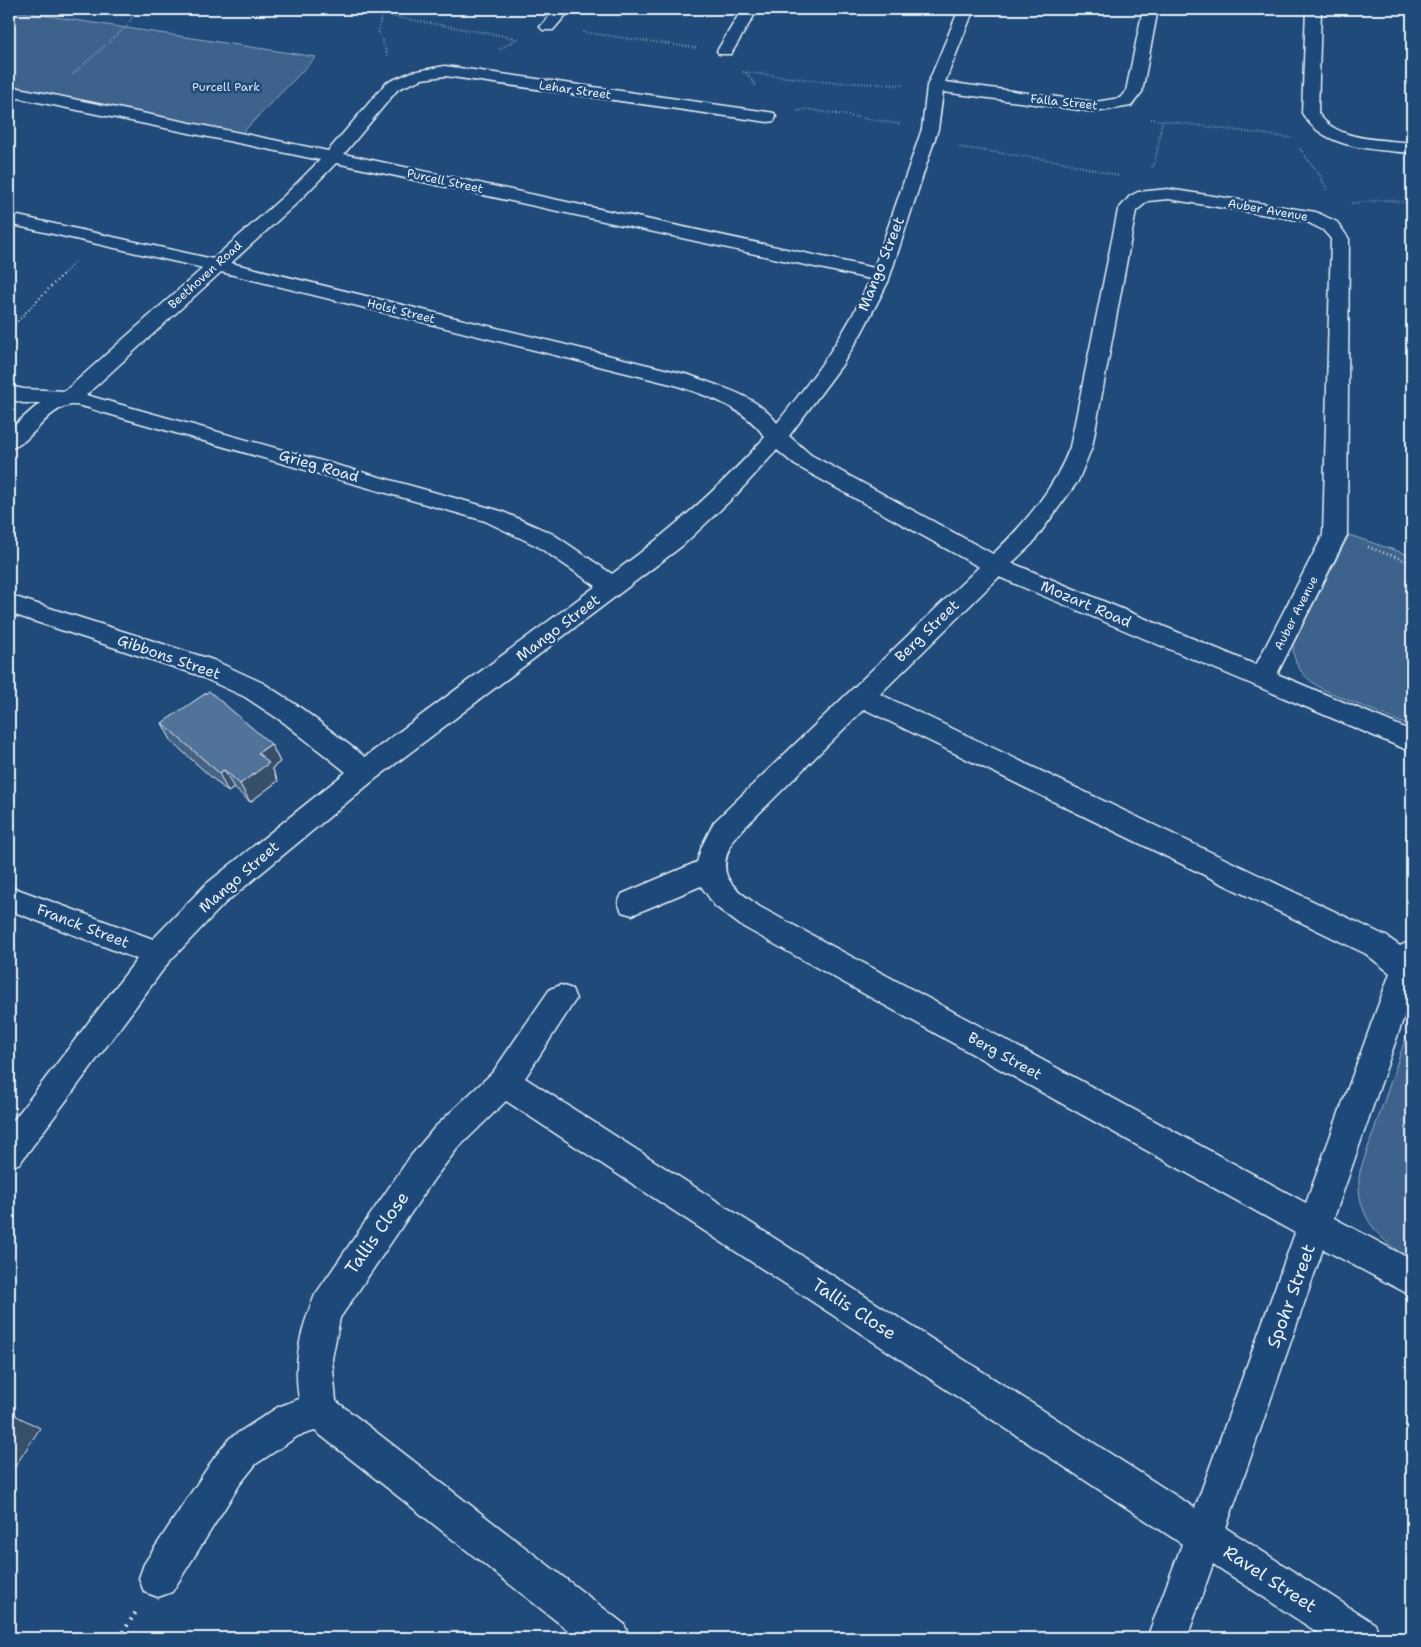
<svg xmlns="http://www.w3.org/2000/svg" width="1421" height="1647" viewBox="0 0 1421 1647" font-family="'Shantell Sans',sans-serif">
	<rect width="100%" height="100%" fill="#1f4a7a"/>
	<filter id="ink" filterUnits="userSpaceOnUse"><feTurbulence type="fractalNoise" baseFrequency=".02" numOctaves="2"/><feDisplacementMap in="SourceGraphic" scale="10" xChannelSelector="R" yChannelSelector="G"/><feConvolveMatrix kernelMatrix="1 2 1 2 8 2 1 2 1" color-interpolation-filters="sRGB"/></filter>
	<g filter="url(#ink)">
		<path fill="#3c628c" stroke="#92aac2" d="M9 10 316 57 241 134 9 86Z
			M1349 535 1412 556V727L1322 689C1305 678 1293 667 1293 645Z
			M1412 1029V1260C1378 1241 1353 1212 1360 1171L1407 1034Z"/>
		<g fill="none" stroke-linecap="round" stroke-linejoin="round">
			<defs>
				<path id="street" d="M555 9H571L553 30H543L540 27Z
					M742 9H758L731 54H719L717 51Z
					M959 9H974L945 82 1095 102 1120 98 1126 91 1143 9H1158L1142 92 1131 106 1095 112 943 92 938 129 888 282 862 332 842 365 789 436 811 455 993 554C1025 523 1054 489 1070 447L1118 210 1130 196 1138 192 1168 189 1316 212 1337 222 1349 239 1347 535 1277 674 1412 731V752L999 577 880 694 1386 936 1400 946 1412 940V994L1334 1218 1412 1260V1296L1323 1249 1226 1528 1375 1624 1381 1638H1326L1213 1564 1187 1638H1147L1182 1544 506 1101 457 1149 434 1179 340 1318 332 1359 336 1401 624 1624 630 1638H578L315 1431 298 1436 256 1464 240 1484 172 1592 158 1597 144 1592 139 1578 144 1564 214 1458 230 1438 278 1407 299 1399C293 1362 300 1330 315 1295L410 1157 435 1127 493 1072 550 989 561 985 572 989 576 999 525 1078 1195 1508 1295 1233 740 925 715 906 701 886 632 915 622 912 618 903 622 894 697 862 702 846 714 822 979 567 795 465 777 450 737 494 682 546 374 780 225 903 168 963 20 1163 9 1168V1126L137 959 9 910V886L153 939 205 885 346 772 283 722 245 697 195 674 9 613V595L213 660 263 683 301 708 365 757 596 586 537 546 485 521 105 413C96 411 81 404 71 405 45 409 33 443 9 449V430L40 403H23L9 399V386L24 389 65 391 203 268 9 224V214L213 259 285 195 320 160 9 96V86L328 151 386 83 412 72 445 66 768 112 774 113 776 117 774 121 768 122 445 76 422 79 398 89 344 154 874 268 922 129 927 86ZM336 163 870 279C848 332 813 378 777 423 757 395 720 387 689 375L231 263 297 203ZM1168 199 1305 221 1323 230 1331 239 1323 535 1256 665 1012 563 1032 544 1078 481 1092 447 1136 211 1148 201ZM221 272 675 385C709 397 743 406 765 437 719 489 668 533 612 574L553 534 501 511 86 395ZM864 709 1366 954 1390 973 1306 1203 760 907C730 885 714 876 734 838Z
					M1306 9H1321L1318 113C1337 142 1382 139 1412 143V153C1373 149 1324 150 1302 113Z"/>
			</defs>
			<use href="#street" stroke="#e8f1f8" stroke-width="3"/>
			<path stroke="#e8f1f8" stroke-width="2" stroke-dasharray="0.5 2.5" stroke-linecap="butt" d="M383 9 378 31 388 56
				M383 15 515 38
				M582 32 697 48
				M500 49 520 37
				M743 72 829 82 903 85
				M746 73 756 86
				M73 74 128 25 136 9
				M798 111 806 109 900 124
				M1151 119 1291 138
				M958 147 1063 162 1119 176
				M1300 149 1319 174 1327 190
				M1152 167 1155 163 1162 121
				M1351 203 1388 200 1412 204
				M62 275 75 262"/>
			<path stroke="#e8f1f8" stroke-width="2.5" stroke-dasharray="1 3" stroke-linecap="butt" d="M9 330 63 274
				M1368 547 1412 563"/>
			<path stroke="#e8f1f8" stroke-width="4" stroke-dasharray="2 5" stroke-linecap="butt" d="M119 1638 136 1612"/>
			<use href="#street" fill="#1f4a7a" fill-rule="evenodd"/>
		</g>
		<path fill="#466384" stroke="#e8f1f8" d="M162 723 271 744 280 762 272 768 278 781 250 802 234 788 228 792 172 742Z"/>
		<path fill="#39506b" stroke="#e8f1f8" d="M271 744 280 762 272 768 278 781 250 802 240 784 258 753Z
			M224 770 234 788 228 792 219 773Z
			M9 1412 40 1428 9 1476Z"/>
		<path fill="#517399" stroke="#e8f1f8" d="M209 691 271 744 258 753 269 763 240 784 224 770 219 773 162 723Z
			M9 1414 13 1416 9 1423Z"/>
	</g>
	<g text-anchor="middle" stroke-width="5" stroke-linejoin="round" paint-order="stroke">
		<g font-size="12" fill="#d7e3ed" stroke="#1f4a7a">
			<text x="226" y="91">Purcell Park</text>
		</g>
		<g font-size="12" fill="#e8f1f8" stroke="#1f4a7a">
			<text transform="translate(575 90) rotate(8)" y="4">Lehar Street</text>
			<text transform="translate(1064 102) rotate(6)" y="4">Falla Street</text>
			<text transform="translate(445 181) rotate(12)" y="4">Purcell Street</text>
			<text transform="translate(1268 210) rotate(10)" y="4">Auber Avenue</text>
			<text transform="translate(205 275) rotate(-42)" y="4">Beethoven Road</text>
			<text transform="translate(401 311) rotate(14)" y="4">Holst Street</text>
			<text transform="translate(1296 613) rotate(-63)" y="4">Auber Avenue</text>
		</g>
		<g font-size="15" fill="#e8f1f8" stroke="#1f4a7a">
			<text transform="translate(881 264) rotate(-68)" y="5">Mango Street</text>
			<text transform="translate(319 466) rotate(16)" y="5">Grieg Road</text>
			<text transform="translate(1086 604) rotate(23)" y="5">Mozart Road</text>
			<text transform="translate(558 628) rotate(-37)" y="5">Mango Street</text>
			<text transform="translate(927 631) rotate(-44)" y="5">Berg Street</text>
			<text transform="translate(169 657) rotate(19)" y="5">Gibbons Street</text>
			<text transform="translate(239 877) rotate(-41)" y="5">Mango Street</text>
			<text transform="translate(83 926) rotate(21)" y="5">Franck Street</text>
			<text transform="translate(1005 1056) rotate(29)" y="5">Berg Street</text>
		</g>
		<g font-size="18" fill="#e8f1f8" stroke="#1f4a7a">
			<text transform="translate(377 1233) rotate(-55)" y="6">Tallis Close</text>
			<text transform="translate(1291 1296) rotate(-70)" y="6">Spohr Street</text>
			<text transform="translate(854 1309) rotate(33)" y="6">Tallis Close</text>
			<text transform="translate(1270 1579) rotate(33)" y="6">Ravel Street</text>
		</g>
	</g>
	<rect width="1421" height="1647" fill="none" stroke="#1f4a7a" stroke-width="30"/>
	<rect x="15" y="15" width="1391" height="1617" fill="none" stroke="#e8f1f8" stroke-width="2" filter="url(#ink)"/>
</svg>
